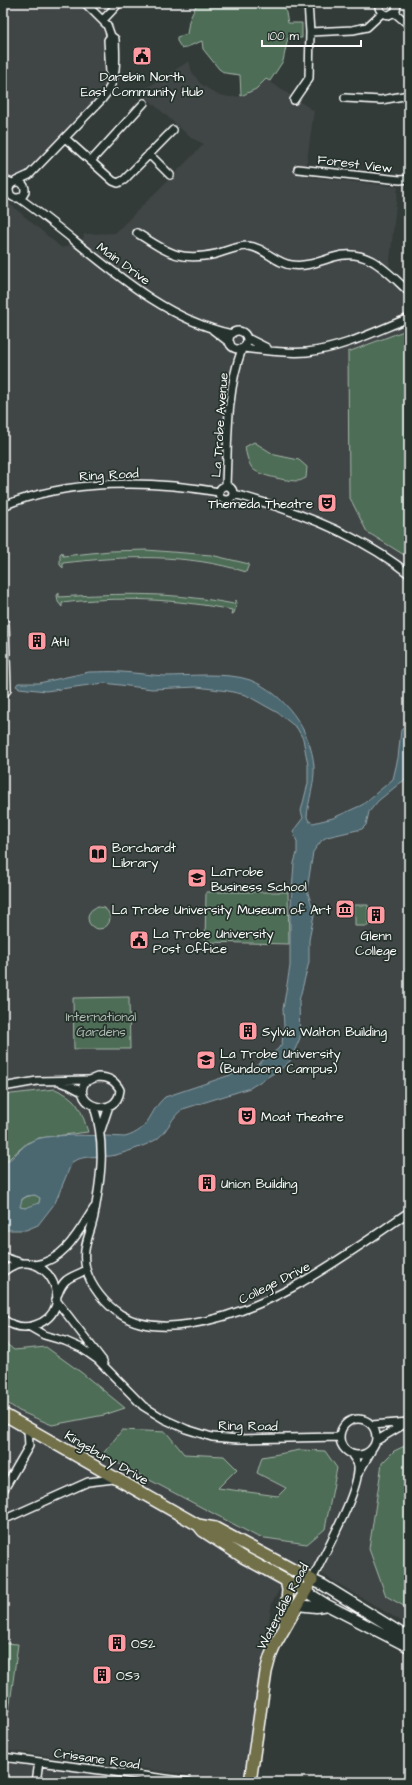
<svg xmlns="http://www.w3.org/2000/svg" width="412" height="1785" viewBox="0 0 412 1785" font-family="'Architects Daughter',sans-serif">
	<rect width="100%" height="100%" fill="#323b38"/>
	<filter id="ink" filterUnits="userSpaceOnUse"><feTurbulence type="fractalNoise" baseFrequency=".025" numOctaves="2"/><feDisplacementMap in="SourceGraphic" scale="8" xChannelSelector="R" yChannelSelector="G"/><feConvolveMatrix kernelMatrix="1 2 1 2 8 2 1 2 1" color-interpolation-filters="sRGB"/></filter>
	<g filter="url(#ink)">
		<path fill="#404445" d="M3 3H119L103 20 107 25 110 88 29 175 16 181 3 179Z
			M189 61 192 72 200 83 216 94 230 97 242 96 256 89 266 79 314 111 305 176 398 187 388 279 409 299V329L348 352 367 532 409 558V1626L325 1576 295 1562 272 1603 242 1782 3 1750V198L62 248 83 239 84 234 115 233 204 144 191 138 140 92Z
			M3 1761 146 1782H3Z"/>
		<path fill="#4e6d57" stroke="#a6b6ab" d="M197 3H284L288 23H302V38H288L283 61 270 81 266 79 256 89 241 96 240 75 225 73 219 69 203 49 202 41 182 49 177 41V37L187 34 189 21Z
			M409 329V558L367 532 349 496 348 352Z
			M254 442 275 455 299 460 307 467 306 478C303 479 301 481 298 481 288 481 258 476 252 468 248 462 246 454 245 447Z
			M146 550 211 555 249 564 246 572C187 553 124 556 63 563V568L60 565V554L62 552 63 556 110 551Z
			M59 593V597C123 593 171 592 234 604L236 600 237 603 234 613 231 615 232 610C177 599 118 596 62 603V607L58 602 57 595Z
			M206 892H288L289 944 205 942Z
			M355 905H368V926H355Z
			M88 918a11 11 0 1 1 22 0a11 11 0 1 1-22 0Z
			M129 997 130 1049H74L73 998Z
			M55 1089C79 1099 81 1110 88 1132L39 1138 27 1143 3 1164V1095Z
			M35 1195 40 1198 39 1203 25 1208 19 1207C21 1198 26 1196 35 1195Z
			M3 1341 14 1350 46 1347 82 1373 125 1408 104 1415 52 1425 19 1411 3 1400Z
			M122 1430 166 1432 184 1454 224 1456 237 1469 218 1488 278 1496 286 1488 257 1473 262 1457 300 1450 325 1451 337 1468 325 1529 307 1544 258 1537 102 1455Z
			M409 1444V1609L386 1596 369 1549 382 1463 394 1451Z
			M3 1643 18 1644 9 1711H3Z"/>
		<path fill="#4b6771" stroke="#93a4aa" fill-rule="evenodd" d="M89 672C100 672 111 671 122 672 136 673 150 675 165 676 188 676 228 672 250 680 284 693 311 730 314 766 315 785 308 800 307 817L309 821 313 823 333 818 362 805 393 779 398 758 401 730 409 723V778L400 783 378 801 369 812 366 825 362 829 327 837 322 840 313 852 307 890 313 909 314 915 309 940V962L299 1001 300 1038 290 1061 282 1068 250 1088 183 1109C172 1116 168 1131 157 1139 148 1145 122 1154 111 1156 98 1157 84 1155 72 1162L55 1203 38 1225 26 1230H4L3 1164C14 1159 21 1146 32 1141 49 1132 105 1136 125 1137 152 1129 147 1113 165 1097L254 1067 278 1049 282 1043 284 1027 283 1009 290 966V917L294 863 297 853V842L293 831 303 818 301 811 308 783V765L303 739 297 728 278 713 246 695 228 691 197 687 152 689 104 683 46 691 19 688 16 686 18 683H39ZM35 1195 40 1198 39 1203 25 1208 20 1207 22 1199 27 1196Z"/>
		<g fill="none" stroke-linecap="round" stroke-linejoin="round">
			<defs>
				<path id="minor" d="M379 3C378 10 382 15 389 15L396 11 397 3
					M395 13 409 25
					M103 20 119 3
					M310 32 353 30 367 27 382 13
					M111 36 108 40 110 73 113 77
					M345 98 381 100 409 95
					M294 100 309 78 310 32 308 3
					M65 138 113 181 118 183 124 180 173 130
					M149 154 170 175
					M91 161 144 103
					M298 169 400 180 409 179
					M3 179 12 183
					M16 181 29 175 102 99C118 80 116 63 115 39L111 36 107 25 85 3
					M9 190a8 8 0 1 1 16 0a8 8 0 1 1-16 0Z
					M19 198C87 245 149 316 232 334
					M137 233C167 252 178 262 216 254 226 251 237 246 248 246 264 247 276 264 292 265 307 267 320 261 334 257 368 247 387 272 409 292
					M213 330 230 343
					M229 340a9 9 0 1 1 18 0a9 9 0 1 1-18 0Z
					M247 338 267 348
					M243 348C264 350 286 354 307 352 343 348 376 331 409 318
					M226 485C228 440 226 392 242 349
					M219 493a7 7 0 1 1 14 0a7 7 0 1 1-14 0Z
					M234 494C295 510 359 534 409 574
					M3 506C69 479 150 480 219 492
					M3 695 7 690 5 623
					M97 1077C108 1077 115 1080 120 1090 117 1120 71 1106 85 1082Z
					M62 1083 69 1085 82 1092
					M3 1087 37 1081 88 1080
					M94 1106C106 1145 101 1178 94 1216 90 1236 81 1248 86 1269 91 1287 105 1304 120 1314 141 1328 166 1328 190 1324 273 1311 341 1258 409 1212
					M101 1130 109 1106
					M3 1257 22 1263
					M35 1265C65 1260 79 1231 94 1208
					M3 1272C44 1238 82 1310 35 1325 23 1329 12 1326 3 1319
					M58 1294C64 1276 72 1278 86 1270
					M56 1300 103 1361
					M30 1327 44 1335 65 1341 81 1348 98 1360 143 1406 164 1419 186 1429 212 1437 239 1439 339 1437
					M340 1437a18 18 0 1 1 36 0a18 18 0 1 1-36 0Z
					M372 1425 409 1422
					M376 1441 408 1422
					M358 1474 371 1451
					M3 1491 29 1446 28 1429
					M3 1520 88 1482 114 1479
					M312 1580C323 1555 361 1490 358 1465 357 1462 354 1458 352 1455
					M3 1757 188 1782
					M36 1782 39 1762"/>
				<path id="secondary" d="M312 1580 323 1585 409 1638
					M305 1591 327 1605 409 1647
					M297 1605 316 1607 327 1605"/>
				<path id="primary" d="M3 1414 198 1525 215 1528 312 1580 276 1643 270 1657 266 1672 250 1782
					M199 1526 203 1531 243 1557 305 1591
					M285 1624 288 1590 286 1580"/>
			</defs>
			<use href="#minor" stroke="#fff" stroke-width="10"/>
			<use href="#secondary" stroke="#fff" stroke-width="13"/>
			<use href="#primary" stroke="#fff" stroke-width="14"/>
			<use href="#minor" stroke="#26332d" stroke-width="7"/>
			<use href="#secondary" stroke="#26332d" stroke-width="10"/>
			<use href="#primary" stroke="#716f4a" stroke-width="11"/>
		</g>
	</g>
	<defs>
		<symbol id="civic-square" viewBox="-11 -11 22 22"><rect x="-9" y="-9" width="18" height="18" rx="4" fill="#ff9aa2" stroke="#26332d"/><path d="M-.6-6.5H3V-4.5H.6V-3L4-1V1h2V6H-6V1h2V-1L-.6-3ZM-1.2 2.5V6h2.4V2.5Z" fill="#111"/></symbol>
		<symbol id="theatre-square" viewBox="-11 -11 22 22"><rect x="-9" y="-9" width="18" height="18" rx="4" fill="#ff9aa2" stroke="#26332d"/><path d="M-5-5.5Q0-4 5-5.5V0Q5 5 0 6Q-5 5-5 0ZM-3.3-2.5H-1v1.5H-3.3ZM1-2.5H3.3v1.5H1ZM-2.8 1Q0 5.5 2.8 1Z" fill="#111"/></symbol>
		<symbol id="building-square" viewBox="-11 -11 22 22"><rect x="-9" y="-9" width="18" height="18" rx="4" fill="#ff9aa2" stroke="#26332d"/><path d="M-4-6H4V6H1V3H-1V6H-4ZM-2.5-4.3h1.7v1.8h-1.7ZM.8-4.3h1.7v1.8H.8ZM-2.5-1h1.7V.8h-1.7ZM.8-1h1.7V.8H.8Z" fill="#111"/></symbol>
		<symbol id="library-square" viewBox="-11 -11 22 22"><rect x="-9" y="-9" width="18" height="18" rx="4" fill="#ff9aa2" stroke="#26332d"/><path d="M-6-4Q-3-5.5-.7-3.5V5Q-3 3-6 4ZM6-4Q3-5.5 .7-3.5V5Q3 3 6 4Z" fill="#111"/></symbol>
		<symbol id="university-square" viewBox="-11 -11 22 22"><rect x="-9" y="-9" width="18" height="18" rx="4" fill="#ff9aa2" stroke="#26332d"/><path d="M0-5L7-2L0 1L-7-2ZM-4 1L0 2.5L4 1V4Q0 6-4 4Z" fill="#111"/></symbol>
		<symbol id="museum-square" viewBox="-11 -11 22 22"><rect x="-9" y="-9" width="18" height="18" rx="4" fill="#ff9aa2" stroke="#26332d"/><path d="M0-6L6-3V-2H-6V-3ZM-5-1h2V3h-2ZM-1-1h2V3h-2ZM3-1h2V3H3ZM-6 4H6V6H-6Z" fill="#111"/></symbol>
	</defs>
	<g fill-rule="evenodd">
		<use href="#civic-square" x="131" y="45" width="22" height="22"/>
		<use href="#theatre-square" x="316" y="492" width="22" height="22"/>
		<use href="#building-square" x="26" y="630" width="22" height="22"/>
		<use href="#library-square" x="87" y="843" width="22" height="22"/>
		<use href="#university-square" x="186" y="867" width="22" height="22"/>
		<use href="#museum-square" x="334" y="898" width="22" height="22"/>
		<use href="#building-square" x="365" y="904" width="22" height="22"/>
		<use href="#civic-square" x="128" y="929" width="22" height="22"/>
		<use href="#building-square" x="237" y="1020" width="22" height="22"/>
		<use href="#university-square" x="195" y="1049" width="22" height="22"/>
		<use href="#theatre-square" x="236" y="1105" width="22" height="22"/>
		<use href="#building-square" x="196" y="1172" width="22" height="22"/>
		<use href="#building-square" x="106" y="1632" width="22" height="22"/>
		<use href="#building-square" x="91" y="1664" width="22" height="22"/>
	</g>
	<g text-anchor="middle" stroke-width="3.5" stroke-linejoin="round" paint-order="stroke">
		<g font-size="13" fill="#fff" stroke="#26332d" text-anchor="start">
			<text x="142" y="81" text-anchor="middle">Darebin North<tspan x="142" dy="15">East Community Hub</tspan></text>
			<text x="313" y="508" text-anchor="end">Themeda Theatre</text>
			<text x="51" y="646">AH1</text>
			<text x="112" y="852">Borchardt<tspan x="112" dy="15">Library</tspan></text>
			<text x="211" y="876">LaTrobe<tspan x="211" dy="15">Business School</tspan></text>
			<text x="331" y="914" text-anchor="end">La Trobe University Museum of Art</text>
			<text x="153" y="938">La Trobe University<tspan x="153" dy="15">Post Office</tspan></text>
			<text x="376" y="940" text-anchor="middle">Glenn<tspan x="376" dy="15">College</tspan></text>
			<text x="262" y="1036">Sylvia Walton Building</text>
			<text x="220" y="1058">La Trobe University<tspan x="220" dy="15">(Bundoora Campus)</tspan></text>
			<text x="261" y="1121">Moat Theatre</text>
			<text x="221" y="1188">Union Building</text>
			<text x="131" y="1648">OS2</text>
			<text x="116" y="1680">OS3</text>
		</g>
		<g font-size="13" fill="#fff" stroke="#26332d">
			<text transform="translate(355 163) rotate(7)" y="5">Forest View</text>
			<text transform="translate(124 263) rotate(36)" y="5">Main Drive</text>
			<text transform="translate(219 425) rotate(-86)" y="5">La Trobe Avenue</text>
			<text transform="translate(109 474) rotate(-3)" y="5">Ring Road</text>
			<text transform="translate(274 1282) rotate(-27)" y="5">College Drive</text>
			<text transform="translate(248 1425) rotate(1)" y="5">Ring Road</text>
			<text transform="translate(107 1457) rotate(30)" y="5">Kingsbury Drive</text>
			<text transform="translate(282 1606) rotate(-62)" y="5">Waterdale Road</text>
			<text transform="translate(97 1758) rotate(8)" y="5">Crissane Road</text>
		</g>
		<g font-size="13" fill="#afbdb3" stroke="#26332d">
			<text x="101" y="1021">International<tspan x="101" dy="15">Gardens</tspan></text>
		</g>
	</g>
	<rect width="412" height="1785" fill="none" stroke="#26332d" stroke-width="16"/>
	<rect x="8" y="8" width="396" height="1769" fill="none" stroke="#fff" stroke-width="1.5" filter="url(#ink)"/>
	<path d="M262 40v6h99v-6" fill="none" stroke="#ffffff" stroke-width="2"/>
	<text x="268" y="40" font-size="12" fill="#ffffff" stroke="#26332d" stroke-width="3" paint-order="stroke">100 m</text>
</svg>
